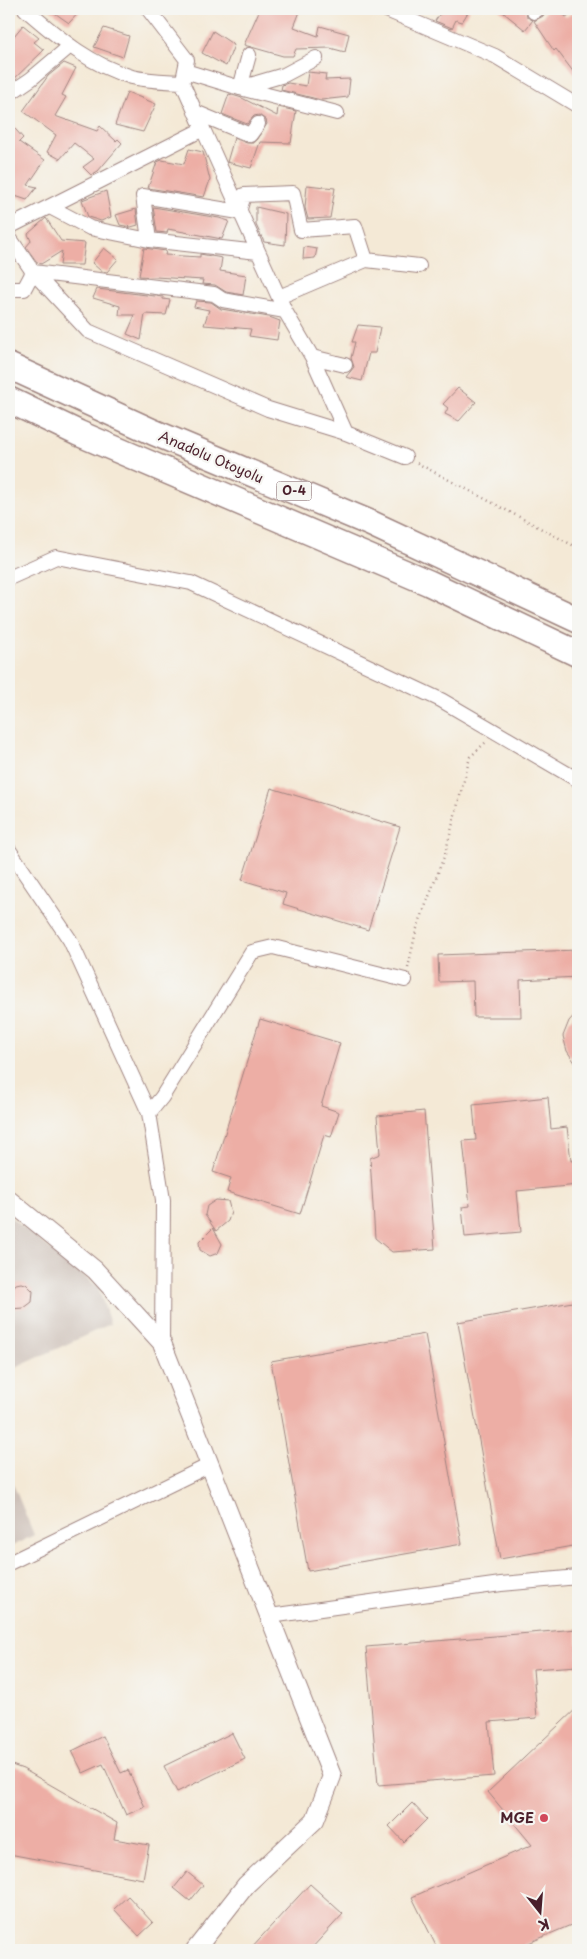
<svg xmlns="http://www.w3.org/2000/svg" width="587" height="1959" viewBox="0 0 587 1959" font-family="'Playpen Sans',sans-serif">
	<rect width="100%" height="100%" fill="#f6f6f2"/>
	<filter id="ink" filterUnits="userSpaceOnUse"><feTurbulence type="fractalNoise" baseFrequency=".02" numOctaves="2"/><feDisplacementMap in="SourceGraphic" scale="10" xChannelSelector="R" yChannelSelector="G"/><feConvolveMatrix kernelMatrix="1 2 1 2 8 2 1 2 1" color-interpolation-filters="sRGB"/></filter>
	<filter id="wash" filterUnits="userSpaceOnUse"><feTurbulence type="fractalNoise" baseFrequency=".0096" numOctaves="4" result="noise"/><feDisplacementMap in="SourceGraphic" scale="20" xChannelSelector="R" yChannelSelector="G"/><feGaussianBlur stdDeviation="1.12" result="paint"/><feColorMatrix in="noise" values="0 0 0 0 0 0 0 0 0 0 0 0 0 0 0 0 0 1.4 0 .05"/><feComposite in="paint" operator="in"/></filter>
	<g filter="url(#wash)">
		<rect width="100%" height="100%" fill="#f4e9d6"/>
		<path fill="#cec1b9" d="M9 1216 98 1287 110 1324 9 1371Z
			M9 1474 34 1535 9 1548Z"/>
		<g id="blocks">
			<path fill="#edaea5" d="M49 9H82L69 23Z
				M260 9H301L294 27 318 36 320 26 349 34 345 52 330 48 296 49 293 56H283L244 45Z
				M443 9H470L462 22 456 20 452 28 435 21Z
				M499 9H526L527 17 533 20 525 30Z
				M547 9H557L566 17 578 9V78L556 49 554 51 534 21 543 16Z
				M23 25 39 38 34 42 44 50 9 84V42Z
				M104 28 129 36 123 57 94 47Z
				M213 31 234 45 226 66 202 53Z
				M64 63 76 68 62 95 66 97 55 116 97 131 100 126 116 141 118 139 122 143 98 171 91 175 83 167 94 159 74 143 60 159 47 152 56 135 23 111 48 76Z
				M308 72 326 74 325 80 350 79 348 97 321 100 281 90 282 85 288 83 306 86Z
				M127 92 156 104 143 132 115 125Z
				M229 94 242 98 277 116 278 107 296 111 291 143 260 142 251 168 227 162 234 138 247 143H254L267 124 266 120 259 115 254 116 247 124 222 114Z
				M9 122 23 138 19 142 45 160 28 185 37 187 27 200 9 194Z
				M189 149 203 152 210 180 204 197 148 188 157 162 162 160 184 164Z
				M307 185 335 188 330 218 308 219 305 208Z
				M106 191 111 217 101 221 88 217 82 200Z
				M153 207 219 218 229 221 222 239 168 229 167 233 157 232Z
				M256 207 286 214 285 245 264 242 256 225Z
				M136 209 138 225 131 227 120 225 116 215Z
				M46 218 61 241 85 243 82 265H60L62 251 41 264 36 261 26 247 31 241 28 234Z
				M304 247 317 249 315 258 303 259Z
				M104 248 118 259 107 272 101 271 92 263Z
				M144 248 166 251 165 255 200 257V254L222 258 220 271 246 275 243 295 226 292 215 285 202 284 203 280 139 276Z
				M97 289 163 297V299L170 300 166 315 145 314 141 340 127 334 135 315H119L120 306 93 298Z
				M196 301 211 302 221 309 269 317 280 321 277 340 249 336 251 329 204 325 209 310 194 307Z
				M358 325 380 327 375 353H369L362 381 346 377 354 367 351 358 355 342H352Z
				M458 388 476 402 459 421 445 414 448 408 443 404Z
				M271 788 400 827 368 930 283 904 286 893 242 880Z
				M578 950V977L520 980 521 1017H474L473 981 439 982 438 955Z
				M578 1011V1067L567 1051 563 1036 569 1021Z
				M260 1019 340 1043 321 1106 339 1112 331 1137 324 1135 300 1214 227 1192 231 1178 213 1172Z
				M548 1097 551 1129 567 1127 571 1161 578 1160V1185L517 1191 521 1232 465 1237 462 1207 470 1206 463 1141 476 1140 473 1105Z
				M424 1111 435 1249 392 1252 375 1238 370 1158 380 1154 377 1116Z
				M216 1200 228 1201 231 1212 228 1221 216 1231 205 1215 207 1206Z
				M213 1228 222 1244 218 1253 210 1256 200 1250 199 1242Z
				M21 1283 26 1284 33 1291 32 1302 24 1308 9 1309V1292L16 1284Z
				M578 1301V1545L500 1559 458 1322Z
				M425 1334 462 1544 308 1571 271 1361Z
				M577 1629 578 1666 533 1669 537 1718 489 1722 494 1776 378 1785 366 1647Z
				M578 1707V1922L512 1950H438L412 1897 532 1845 488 1792Z
				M232 1733 245 1759 177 1792 164 1766Z
				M103 1736 121 1773 128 1770 145 1807 126 1815 103 1764 83 1773 72 1751Z
				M9 1764 23 1769 117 1823 114 1839 149 1845 143 1879 9 1854Z
				M412 1803 427 1819 404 1842 389 1826Z
				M187 1872 203 1885 190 1901 174 1888Z
				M310 1884 343 1914 310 1950H249Z
				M128 1896 153 1923 139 1936 114 1909Z"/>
		</g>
	</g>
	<g filter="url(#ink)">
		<use href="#blocks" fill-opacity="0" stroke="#9f8480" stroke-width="1"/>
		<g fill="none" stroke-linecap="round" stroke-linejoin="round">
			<defs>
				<path id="minor" d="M25 9C58 37 89 65 132 77 148 81 166 81 182 82L203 129
					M148 9 187 60 183 80
					M384 9 495 56 578 106
					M534 12 538 9
					M185 71 240 88 249 55
					M240 88 337 113
					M240 88 284 75 316 58
					M9 94 31 79 69 47
					M195 112 250 135 258 124
					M50 207 90 228 149 240 258 252
					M9 227 203 129 285 311 312 357 346 433
					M9 237 33 272 88 331 268 409 346 433 405 457
					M149 240 143 196 239 212 244 195 293 193 301 230 355 226 366 260
					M9 289H24L33 272 214 294 223 300 285 311
					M279 297 366 260 419 266
					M312 357 345 365
					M9 578 56 557 191 583 441 700 578 780
					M9 850 70 940 149 1113
					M162 1343 163 1200 149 1113 162 1097 252 952 273 947 405 980
					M9 1563 210 1465
					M270 1616 501 1584 578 1577"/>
				<path id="tertiary" d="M9 1200 95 1270 162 1343 332 1776 315 1820 246 1885 195 1950"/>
				<path id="motorway" d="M9 366 153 432 370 523 578 620
					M9 400 78 433 429 583 578 654"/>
			</defs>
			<use href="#minor" stroke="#9f8480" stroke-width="16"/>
			<use href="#tertiary" stroke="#9f8480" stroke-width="20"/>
			<use href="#motorway" stroke="#9f8480" stroke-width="28"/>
			<path stroke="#9f8480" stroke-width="2.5" stroke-dasharray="1 4" stroke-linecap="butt" d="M417 463 578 548
				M408 968 416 931 445 854 470 757 486 742"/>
			<use href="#minor" stroke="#fff" stroke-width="14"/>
			<use href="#tertiary" stroke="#fff" stroke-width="18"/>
			<use href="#motorway" stroke="#fff" stroke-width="25"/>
		</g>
	</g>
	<circle fill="#d1495b" stroke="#f6f6f2" stroke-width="2" cx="544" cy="1818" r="5"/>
	<g text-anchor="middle" stroke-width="4.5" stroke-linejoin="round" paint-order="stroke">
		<rect fill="#f6f6f2" stroke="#7e6067" stroke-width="1" x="276.5" y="481.5" width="35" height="19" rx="4"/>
		<g font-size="12" font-weight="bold" fill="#4a1f2b">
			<text x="294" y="495">O-4</text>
		</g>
		<g font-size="14" fill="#4a1f2b" stroke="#f6f6f2">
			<text transform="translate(211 457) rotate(23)" y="5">Anadolu Otoyolu</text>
		</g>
		<g font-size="14" font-weight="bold" fill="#4a1f2b" stroke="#f6f6f2" text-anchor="end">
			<text x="534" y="1823">MGE</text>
		</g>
	</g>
	<rect width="587" height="1959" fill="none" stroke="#f6f6f2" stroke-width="30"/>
	<g transform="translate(540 1912) rotate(163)" stroke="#f6f6f2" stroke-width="4" paint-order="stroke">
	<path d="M0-4L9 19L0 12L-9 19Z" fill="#4a1f2b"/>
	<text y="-8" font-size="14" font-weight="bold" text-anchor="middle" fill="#4a1f2b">K</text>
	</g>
</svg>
